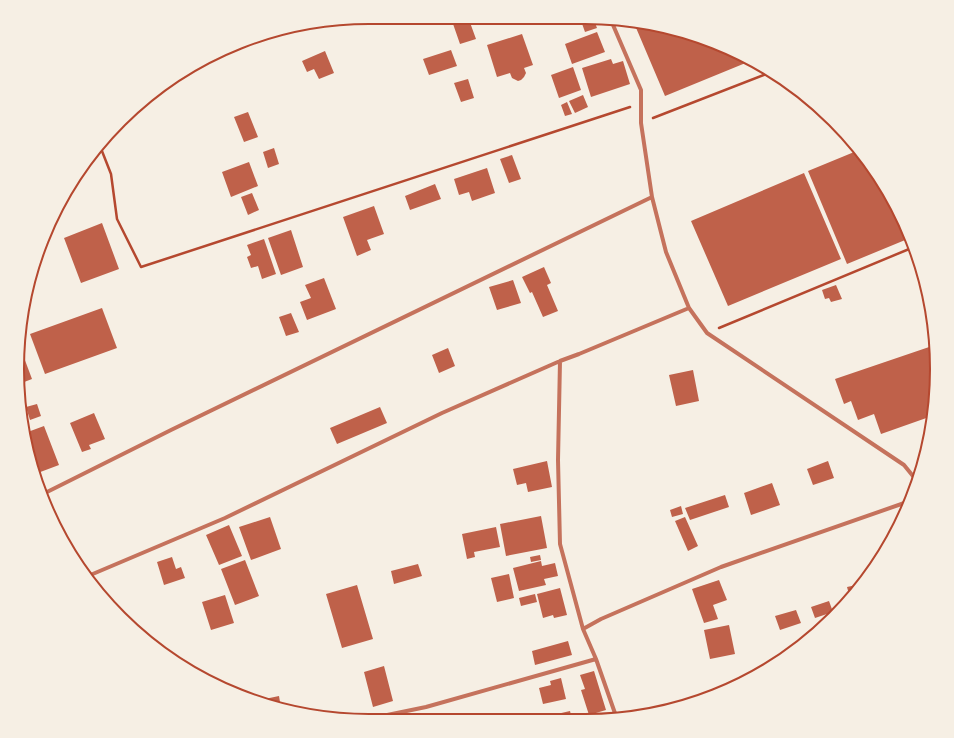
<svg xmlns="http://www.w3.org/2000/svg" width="954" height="738" viewBox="0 0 954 738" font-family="'Space Grotesk',sans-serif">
	<rect width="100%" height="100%" fill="#f6efe4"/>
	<path fill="#bf614a" d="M372 17H385L386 20 375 24Z
		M462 17H468L476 39 460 44 452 21Z
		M580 18H593L597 28 585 32Z
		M634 23 698 36 748 62 665 96Z
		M597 32 605 52 572 64 565 44Z
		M522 34 533 65 524 68 526 73 524 77 521 80 518 81 512 78 510 73 497 77 487 45Z
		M451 50 457 66 429 75 423 59Z
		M325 51 334 73 319 79 314 69 307 72 302 61Z
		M611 59 613 64 623 61 630 84 591 97 582 68Z
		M573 67 581 90 559 98 551 75Z
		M468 79 474 98 461 102 454 83Z
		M583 95 588 107 575 113 569 101Z
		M567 102 572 114 565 116 561 105Z
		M248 112 258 137 244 142 234 117Z
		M274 148 279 164 268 168 263 152Z
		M859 150 890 193 910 238 847 264 808 171Z
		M512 155 521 179 509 183 500 159Z
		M249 162 258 186 231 197 222 172Z
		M487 168 495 193 472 201 469 192 459 195 454 179Z
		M804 173 841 259 728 306 691 221Z
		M435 184 441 199 410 210 405 196Z
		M252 193 259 210 248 215 241 197Z
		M374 206 384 234 367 240 371 250 357 256 343 217Z
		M102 223 119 269 81 283 64 238Z
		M291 230 303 267 281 275 268 238Z
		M264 239 276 274 262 279 258 266 251 268 247 257 251 255 247 245Z
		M544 267 551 283 547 285 558 311 543 317 532 292 530 293 522 277Z
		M324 278 336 309 307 320 300 302 311 298 305 285Z
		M513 280 521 303 497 310 489 287Z
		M836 285 842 299 831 302 829 298 825 299 822 290Z
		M102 308 117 348 45 374 30 334Z
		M291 313 299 332 286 336 279 317Z
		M935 345 936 392 932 416 881 434 874 414 858 420 851 401 844 404 835 379Z
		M20 347 32 379 19 384 17 369Z
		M448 348 455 366 439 373 432 355Z
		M693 370 699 401 676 406 669 375Z
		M37 404 41 416 30 420 26 407Z
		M380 407 387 423 337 444 330 428Z
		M94 413 105 439 89 445 91 449 82 452 70 423Z
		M44 426 59 465 35 474 29 460 25 433Z
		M929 436 928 444 927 446 924 438Z
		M547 461 552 487 528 492 526 483 517 485 513 469Z
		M828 461 834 478 813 485 807 469Z
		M772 483 780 505 751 515 744 493Z
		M725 495 729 507 690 520 685 508Z
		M681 506 683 514 672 517 670 510Z
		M541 516 547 548 506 556 500 524Z
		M270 517 281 549 251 560 239 527Z
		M685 517 698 546 688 551 675 521Z
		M229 525 242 556 219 565 206 535Z
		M496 527 500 547 474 552 475 557 467 559 462 534Z
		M540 555 541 560 531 562 530 557Z
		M172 557 176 569 181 567 185 578 164 585 157 562Z
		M245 560 259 596 235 605 221 569Z
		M541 561 542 566 555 563 558 576 544 579 546 585 519 591 513 568Z
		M418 564 422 576 394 584 391 571Z
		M509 574 514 598 497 602 491 578Z
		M719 580 727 600 713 605 718 619 704 623 692 589Z
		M861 584V586L850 598 847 587Z
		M357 585 373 639 342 648 326 594Z
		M560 588 567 615 554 618 553 615 543 618 537 594Z
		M535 594 537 602 521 606 519 598Z
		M225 595 234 623 211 630 202 602Z
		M829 601 833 612 815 618 811 607Z
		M796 610 801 623 780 630 775 616Z
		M729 625 735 654 710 659 704 630Z
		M568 641 572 655 535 665 532 651Z
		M384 666 393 701 373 707 364 672Z
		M594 671 606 710 589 715 581 690 585 689 580 675Z
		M561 678 566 699 543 704 539 688 551 685 550 681Z
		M279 696 281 708 260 702V700Z
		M570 711 572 719 566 720H559L557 714Z"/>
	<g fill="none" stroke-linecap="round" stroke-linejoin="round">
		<path stroke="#b5482f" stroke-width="2.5" d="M653 118 769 73
			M100 146 111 174 117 219 141 267 630 107
			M719 328 914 247"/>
		<path stroke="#c5725c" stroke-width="4" d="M610 18 641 90V123L652 197 666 252 689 308 707 333 904 465 917 481
			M560 361 558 460 560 544 583 629 596 659 617 719
			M43 494 171 430 652 197
			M88 576 225 518 442 413 560 361 579 354 689 308
			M583 629 601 619 721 567 910 501
			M363 720 426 707 596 659"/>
	</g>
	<path d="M0 0H954V738H0ZM369 24H585A345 345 0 0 1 930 369V369A345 345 0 0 1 585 714H369A345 345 0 0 1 24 369V369A345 345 0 0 1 369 24Z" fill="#f6efe4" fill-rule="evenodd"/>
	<path fill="none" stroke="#b5482f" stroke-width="2" d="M369 24H585A345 345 0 0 1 930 369V369A345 345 0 0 1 585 714H369A345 345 0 0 1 24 369V369A345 345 0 0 1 369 24Z"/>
</svg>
